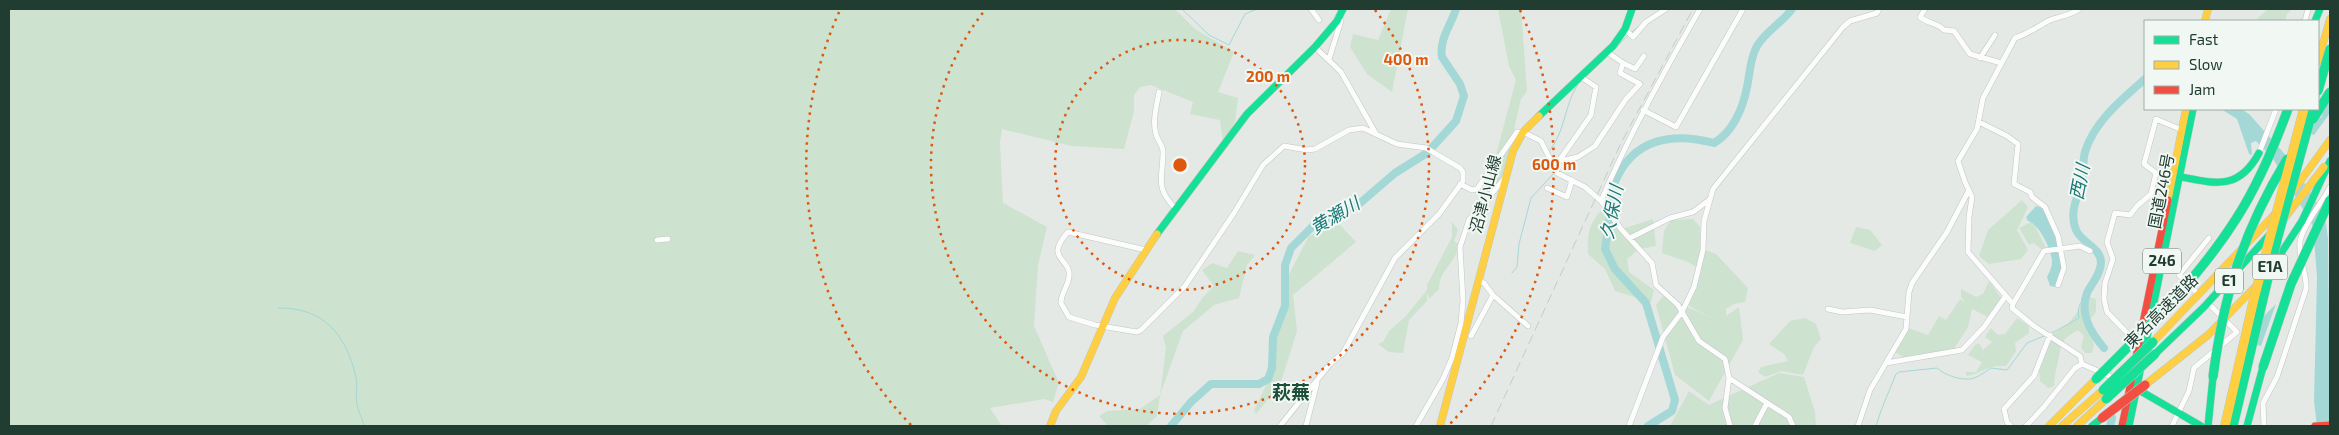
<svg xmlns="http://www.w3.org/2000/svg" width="2339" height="435" viewBox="0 0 2339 435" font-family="'Exo 2','Noto Sans JP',sans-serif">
	<rect width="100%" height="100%" fill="#e4e9e6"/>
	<path fill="#cde2cf" d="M9 9H1175L1195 29 1234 52 1218 92 1238 98 1235 122 1223 142 1220 120 1190 114 1193 102 1151 85 1140 87 1134 95V111L1124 149 1072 146 1002 129 1000 142 1003 203 1047 227 1038 265 1034 326 1059 383 1053 402 1044 399 990 408 1002 426H9Z
		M1391 9H1408L1392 92 1367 74 1350 47 1353 34 1378 40Z
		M1498 9H1521L1527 91 1521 99 1502 181 1485 196 1516 80 1509 66Z
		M2268 9H2292L2287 14 2285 21H2258L2257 19Z
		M1620 193 1619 230 1653 219 1656 246 1639 249 1627 259 1629 272 1654 290 1651 302 1615 291 1605 269 1588 254C1586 220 1597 215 1620 193Z
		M2022 200 2028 207 2017 230 2028 250 2021 259 1989 264 1979 256 1988 230Z
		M1693 219 1700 227V248L1716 254 1748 288 1745 302 1734 304 1726 309V316L1739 307 1743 340 1709 401 1675 375 1656 305 1663 296 1712 318 1689 306 1702 270 1688 262 1662 253 1664 231 1671 220Z
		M1452 222 1458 230 1454 241 1459 244C1457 262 1438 271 1439 289L1429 299 1427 292V301L1409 320 1403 353 1389 352 1378 344 1383 342 1389 331 1406 316 1427 290V285L1452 237Z
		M2031 222 2035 226 2046 248 2041 249 2034 243 2029 245 2019 228Z
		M1338 223 1356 242 1293 295 1297 331 1280 385 1256 414 1254 410 1275 367 1276 338 1283 311 1285 282 1309 236Z
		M1856 227 1870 230 1882 245 1875 251 1850 243Z
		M1238 251 1255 255 1247 265 1239 298 1214 305 1183 331 1160 395 1157 416 1146 426H1108L1099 416 1107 411 1140 409 1160 395 1166 348 1163 336 1193 312 1203 297 1214 286 1202 270 1212 263 1227 268Z
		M1989 281 2002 299 1988 317 1972 309 1968 327 1954 349 1905 358 1895 352 1908 328 1928 335 1939 316 1946 320 1960 299 1965 302 1961 297V289L1976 297 1983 294Z
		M2088 297 2096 299V312L2087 323 2094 344 2092 353H2085L2081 347 2084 336 2078 330C2059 341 2062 343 2058 362 2056 370 2054 378 2054 386L2048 388 2040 381 2039 370 2044 353 2053 334 2069 323Z
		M1805 318 1816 324 1821 339 1814 347 1803 375 1781 371 1765 377 1758 372 1761 367 1788 361 1784 354 1769 344 1790 321Z
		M2017 318 2029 326V333L2015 343 2016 351 2006 366C1985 365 1985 372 1967 376L1965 372H1976L1982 362 1968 355 1975 345 1979 343 1983 350 1992 342 1985 337 1991 328 1998 335 2005 334Z
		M1779 373 1804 377 1815 412 1816 426H1670L1689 391 1709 405Z"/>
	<path fill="#a4d8d6" d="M2327 100 2330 101V113L2314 135 2301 131 2307 115 2321 118Z
		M2221 109H2242L2250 115 2290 160 2325 216 2328 238 2330 426H2317L2314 401 2317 277 2313 226 2272 157 2256 141 2251 143 2252 155 2249 154 2237 119Z
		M2036 206 2043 208 2056 236 2062 271 2056 287 2050 286 2047 277C2049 273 2052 267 2052 262 2052 250 2039 224 2028 221L2026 217Z
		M2276 304 2261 346 2240 341 2241 339Z"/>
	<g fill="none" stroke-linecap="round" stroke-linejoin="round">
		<path stroke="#a4d8d6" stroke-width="1" d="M1182 9 1209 35 1229 45 1245 14 1257 9
			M1632 32 1639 26
			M1613 51 1627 36
			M1590 72 1598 65
			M1550 150C1566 130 1564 105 1578 84
			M1512 273 1517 267 1519 244 1531 198 1554 173 1548 160
			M278 308C324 307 346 335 356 377 358 387 355 396 357 404 358 412 363 419 364 426
			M2052 333 2079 318C2077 310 2079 302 2086 297
			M1876 426C1881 408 1889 392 1896 374L1899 372 1937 368C1944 375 1964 382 1974 378 1980 376 1986 371 1991 368L2007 370 2027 343 2044 336"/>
		<path stroke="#a4d8d6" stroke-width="8" d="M2104 348C2091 333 2079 314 2087 293 2092 283 2101 274 2101 262 2101 248 2081 242 2076 230 2069 213 2077 198 2082 182 2085 172 2082 162 2085 152 2094 122 2122 99 2145 79
			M1171 426 1191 402 1211 384H1259L1268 379 1272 368 1273 337 1285 306V265L1291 248 1314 225 1359 204 1395 173 1427 153 1456 121 1464 96 1460 84 1442 57C1439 39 1451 25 1456 9
			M1648 426 1672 411 1675 400 1646 303 1615 269 1605 249 1615 182C1633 138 1673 132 1714 143 1733 132 1743 108 1747 87 1750 73 1750 58 1757 46 1766 31 1782 23 1792 9
			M2110 426 2112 418"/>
		<defs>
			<path id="street" d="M1311 9 1319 20
				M1925 9 1920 17C1928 24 1937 22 1944 30L1954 31 1970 54 2001 63
				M2079 9C2070 16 2059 16 2048 21 2037 27 2028 34 2015 38L1983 98 1977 129 1958 161 1965 182 1972 197 1969 217 1968 252 2013 304 2012 308 2034 326 2080 356 2082 364
				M2305 21 2308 9
				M1625 29 1633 37 1646 22 1666 9
				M1315 47 1341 72 1375 132
				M1980 58 1995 35
				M1329 59 1341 21 1338 17
				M1623 63 1635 69 1644 56
				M1159 92C1157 105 1152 121 1156 134 1157 140 1163 145 1163 152 1163 178 1154 187 1176 209
				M1643 110 1676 127 1743 9
				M1979 122 2007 136 2018 144 2014 184 2030 192 2032 197 2045 207 2058 236 2064 268 2058 285
				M2259 153 2276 109
				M1560 161 1578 157 1595 146 1626 99 1640 84 1620 73 1623 63 1607 52
				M1554 168 1591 115 1596 87 1581 77
				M2173 176 2156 173 2144 164 2156 119 2182 130
				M1460 184 1472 190 1477 189 1517 132H1523L1541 141 1557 173 1585 187 1601 201 1621 229 1652 263 1656 285 1678 305 1699 341 1725 359 1729 378 1789 417 1793 426
				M1547 188 1567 197 1572 180
				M1601 201C1629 135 1664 72 1700 9
				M1630 238 1670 218 1693 212 1709 200
				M657 240 668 239
				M1146 250 1068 232C1043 260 1072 258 1069 277 1068 286 1061 293 1061 303L1069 317 1095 325 1137 332 1141 330 1185 286 1234 213 1263 165 1284 146 1307 150 1315 149 1349 130 1363 128 1397 144 1426 148 1460 168 1463 172V181L1439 214 1395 258 1343 353 1330 364 1280 426
				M1478 280 1484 283 1493 295 1528 326
				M2195 291 2179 275 2209 238
				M2013 304 2044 251 2080 246 2090 251
				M2212 307 2219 314
				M1828 309 1842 312 1870 310 1907 317
				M1471 336 1493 295
				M2135 341 2107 312 2104 299 2105 283 2113 259 2107 242 2115 213 2130 215 2137 206 2151 194 2156 173
				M1886 363 1962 350 1984 327 2005 297
				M2082 364 2116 379
				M1729 378 1725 408 1730 426
				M1306 426 1317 383
				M1416 426 1443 379 1452 358 1461 323 1463 300 1460 247 1469 220 1505 178
				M1629 426 1663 337 1682 312 1694 287 1703 250 1704 221 1713 189 1843 27 1850 21 1877 13 1879 9
				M1755 426 1767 403
				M1858 426 1870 390 1906 329 1909 292 1912 283 1947 232 1969 190
				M2011 426 2007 422 2004 409 2034 376 2050 335
				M2026 426 2043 408 2075 368 2082 364
				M2172 426 2189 391 2194 368 2237 332 2228 323
				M2264 426 2263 403 2277 377 2306 289C2307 273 2298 257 2300 242 2303 225 2322 203 2330 187"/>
			<path id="fast" d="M2315 21 2320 9
				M1539 116 1613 46 1625 29 1632 9
				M2176 176C2214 183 2238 192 2259 153
				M1157 234 1247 114 1315 47 1337 21 1343 9
				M2270 270 2302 221 2330 161
				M2155 354 2204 307 2271 233
				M2137 389 2201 426
				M2092 426 2102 418
				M2129 426 2193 109
				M2208 426 2213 377
				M2247 426 2263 367"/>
			<path id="slow" d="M2205 21 2208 9
				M2318 61 2330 19
				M2288 198 2330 140
				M2168 200 2186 109
				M2283 220 2324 167
				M2153 342 2277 212
				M2145 385 2208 335 2258 284
				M1050 426 1056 411 1081 377 1115 298 1157 234
				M1440 426 1513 151 1523 132 1539 116
				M2049 426 2096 379
				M2062 426 2103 390
				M2077 426 2106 399"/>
			<path id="jam" d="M2122 426 2168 200
				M2315 426 2330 425"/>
		</defs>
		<use href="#street" stroke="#c1c6c3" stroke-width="6"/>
		<use href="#fast" stroke="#bfc6c3" stroke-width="8"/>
		<use href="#slow" stroke="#bfc6c3" stroke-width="8"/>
		<use href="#jam" stroke="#bfc6c3" stroke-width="8"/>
		<use href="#street" stroke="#fbfcfb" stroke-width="5"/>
		<use href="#fast" stroke="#16e098" stroke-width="7"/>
		<use href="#slow" stroke="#ffcf43" stroke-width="7"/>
		<use href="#jam" stroke="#f24e42" stroke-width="7"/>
		<path stroke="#c7cac9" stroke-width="1" stroke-dasharray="10 5" stroke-linecap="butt" d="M1491 426 1621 143 1693 9"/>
		<defs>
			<path id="fast-bridge" d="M2318 91 2330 49
				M2313 119 2330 92
				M2263 367 2291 284 2330 200
				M2213 377C2224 293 2243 232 2287 159
				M2096 379C2146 329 2198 279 2236 219 2258 185 2274 147 2288 109
				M2103 390 2153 342
				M2106 399 2155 354
				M2233 426 2277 240 2313 109"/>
			<path id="slow-bridge" d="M2225 426 2254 299 2304 109"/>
			<path id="jam-bridge" d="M2102 418 2145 385"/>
		</defs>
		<use href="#fast-bridge" stroke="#bcc5c1" stroke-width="10" stroke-linecap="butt"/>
		<use href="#slow-bridge" stroke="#bcc5c1" stroke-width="10" stroke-linecap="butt"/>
		<use href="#jam-bridge" stroke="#bcc5c1" stroke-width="10" stroke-linecap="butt"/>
		<use href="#fast-bridge" stroke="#16e098" stroke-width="9"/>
		<use href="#slow-bridge" stroke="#ffcf43" stroke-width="9"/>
		<use href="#jam-bridge" stroke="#f24e42" stroke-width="9"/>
	</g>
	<g fill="none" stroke="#de580e" stroke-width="2.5" stroke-dasharray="2.5 5">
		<circle cx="1180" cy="165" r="125"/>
		<path d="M1375 10A249 249 0 1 1 985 10"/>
		<path d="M911 425A374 374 0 0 1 840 10M1520 10A374 374 0 0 1 1449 425"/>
	</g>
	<g text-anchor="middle" stroke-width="4" stroke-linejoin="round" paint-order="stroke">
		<g fill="#f1f8f4" stroke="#5f746b" stroke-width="1">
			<rect x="2143" y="248.5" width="38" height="25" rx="4"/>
			<rect x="2252.5" y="254.5" width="35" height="25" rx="4"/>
			<rect x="2215" y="268.5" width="28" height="25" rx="4"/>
		</g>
		<g font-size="15" font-weight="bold" fill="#213c30">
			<text x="2162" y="266">246</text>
			<text x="2270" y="272">E1A</text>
			<text x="2229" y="286">E1</text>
		</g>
		<g font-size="16" fill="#213c30" stroke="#f1f8f4">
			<text transform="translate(2161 191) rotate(-79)" y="6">国道246号</text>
			<text transform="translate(1485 194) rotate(-75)" y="6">沼津小山線</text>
			<text transform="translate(2161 311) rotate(-45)" y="6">東名高速道路</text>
		</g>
		<g font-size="18" font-style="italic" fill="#1b7876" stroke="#f1f8f4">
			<text transform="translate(2080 182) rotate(-79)" y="6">西川</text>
			<text transform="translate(1612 212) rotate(-79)" y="6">久保川</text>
			<text transform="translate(1335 216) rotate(-31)" y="6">黄瀬川</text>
		</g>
		<g font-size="19" font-weight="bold" fill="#1d4e39" stroke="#f1f8f4">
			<text x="1291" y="399">萩蕪</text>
		</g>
	</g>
	<circle cx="1180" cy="165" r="8" fill="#de580e" stroke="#f1f8f4" stroke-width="2.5"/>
	<g font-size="15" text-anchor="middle" font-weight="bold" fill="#de580e" stroke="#f1f8f4" stroke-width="4" stroke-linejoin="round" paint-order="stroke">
		<text x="1406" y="65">400 m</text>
		<text x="1268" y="82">200 m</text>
		<text x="1554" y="170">600 m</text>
	</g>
	<rect width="2339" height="435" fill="none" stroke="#213c30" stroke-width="20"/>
	<rect x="2144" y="20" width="175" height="90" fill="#f1f8f4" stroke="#9eada6"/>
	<rect x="2154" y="36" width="25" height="8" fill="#16e098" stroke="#9eada6"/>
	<text x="2189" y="45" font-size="15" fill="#213c30">Fast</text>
	<rect x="2154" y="61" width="25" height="8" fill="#ffcf43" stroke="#9eada6"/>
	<text x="2189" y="70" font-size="15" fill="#213c30">Slow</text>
	<rect x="2154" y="86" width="25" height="8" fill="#f24e42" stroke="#9eada6"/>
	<text x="2189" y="95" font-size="15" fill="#213c30">Jam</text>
</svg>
